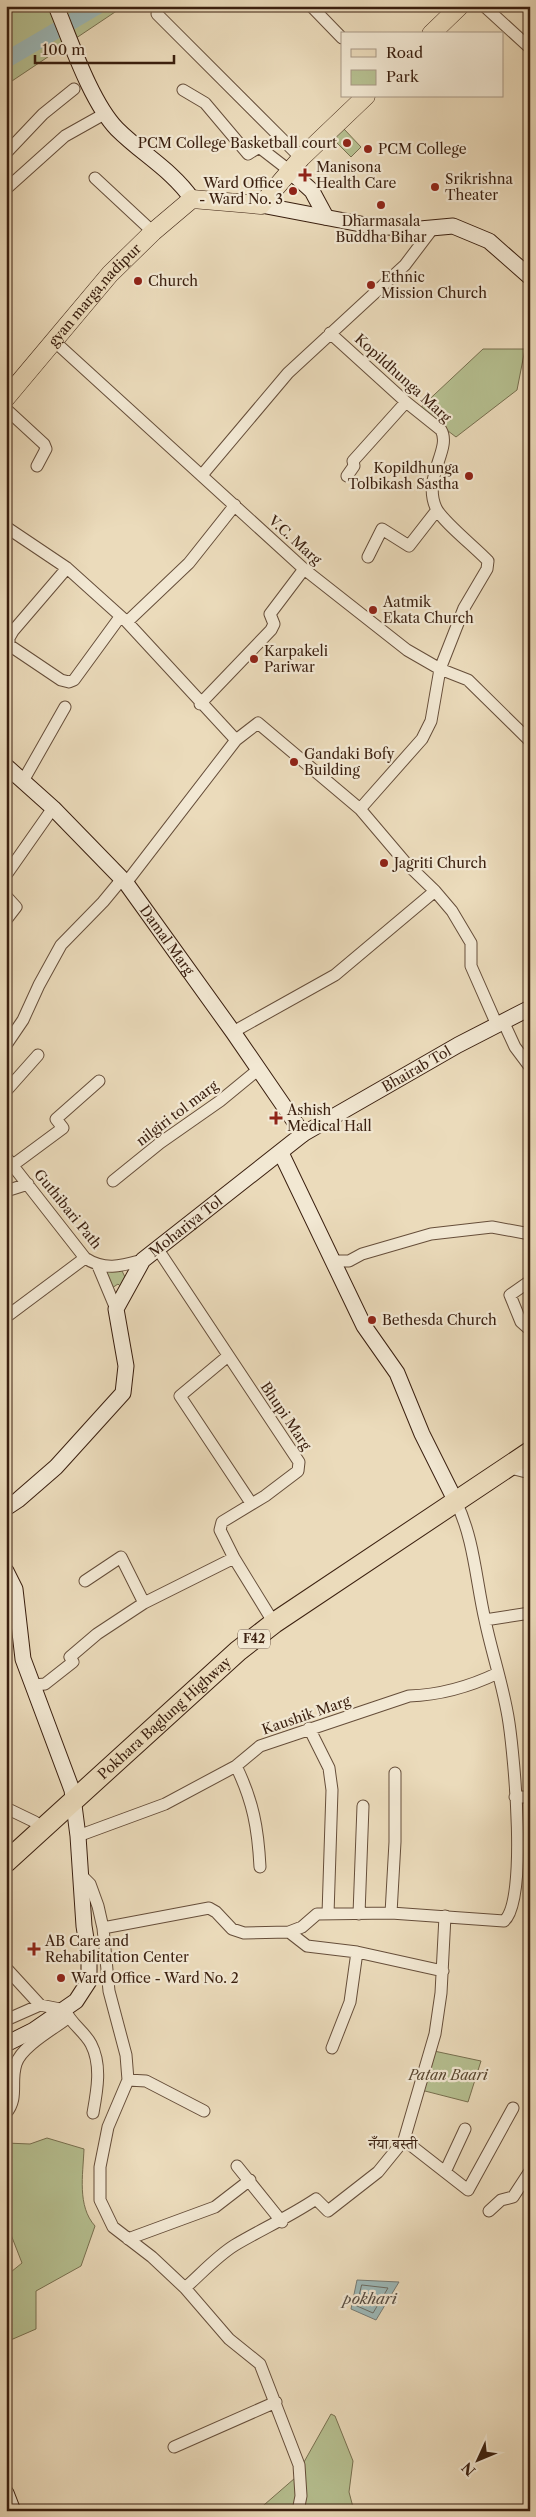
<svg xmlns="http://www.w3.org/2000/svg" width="536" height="2517" viewBox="0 0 536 2517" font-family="'Libre Caslon Text','Noto Serif Devanagari',serif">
	<rect width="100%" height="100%" fill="#ebdbbb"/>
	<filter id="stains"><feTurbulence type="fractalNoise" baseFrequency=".004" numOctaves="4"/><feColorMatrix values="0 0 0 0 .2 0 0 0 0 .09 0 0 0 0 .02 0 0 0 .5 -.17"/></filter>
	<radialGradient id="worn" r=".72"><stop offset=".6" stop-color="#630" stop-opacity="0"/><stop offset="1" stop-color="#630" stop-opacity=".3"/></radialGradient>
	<path fill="#b6c091" stroke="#787050" d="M6 6H124L6 85Z
		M344 129 361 147 351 157 333 139Z
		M483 349H525L517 390 456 437 419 409Z
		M120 1267 126 1279 122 1288 118 1284 112 1288 105 1270Z
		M434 2051 481 2061 468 2102 421 2090Z
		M47 2138 84 2149C83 2175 77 2206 95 2226L81 2266 36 2291V2329L6 2342V2276L22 2263 6 2222V2143L30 2144Z
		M331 2414 335 2416 353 2461 349 2492 354 2511H257L295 2478Z"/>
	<path fill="#9cb9b9" stroke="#757b75" d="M357 2280 399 2282 376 2320 351 2309Z"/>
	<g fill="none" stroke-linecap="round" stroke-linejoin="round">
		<path stroke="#6b6c64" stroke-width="1" d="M362 2285 388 2288 373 2313 357 2306Z"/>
		<path stroke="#9cb9b9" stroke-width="16" d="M6 60 98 6"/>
		<defs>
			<path id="street" d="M311 6 342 38
				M484 6 530 48
				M157 14 301 158
				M183 90 205 103 248 154 259 147 290 171
				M6 153 43 114 74 89
				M95 178 153 232
				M6 189 65 136 106 113
				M330 333 406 402 441 430C452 449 422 477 436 508 442 521 476 548 488 561L487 569 464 608 440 669 431 721 422 739 360 809
				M54 341 304 569 407 650 440 669 468 680 530 741
				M6 409 44 444 46 449 37 466
				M202 475 288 373 405 265 433 228
				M347 476 354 466 353 461 406 402
				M6 527 67 568 127 622 236 740
				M368 557 382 529 409 546 437 510
				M67 568 13 631 9 638V645L61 680 69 682 74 680 120 617
				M127 622 189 563 235 505
				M200 704 271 630 274 624 270 614 304 569
				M23 781 65 707
				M6 875 53 808
				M126 883 236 740 258 723 360 809 405 862 435 891 452 911 471 943V966L497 1025
				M6 896 16 907 6 920
				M503 1021 515 1047 530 1067
				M233 1032 335 975 435 891
				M6 1045 23 1020 39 985 61 945 103 902 122 879
				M6 1091 38 1055
				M6 1157 85 1258C105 1271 121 1266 143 1260
				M13 1165 63 1128 56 1119 99 1081
				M113 1181 160 1143 220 1101 259 1069
				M6 1191 28 1184
				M157 1248 299 1462 298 1471 265 1496 222 1522 220 1530 234 1558
				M335 1261H349L362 1254 431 1234 492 1227 530 1234
				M98 1266 116 1309
				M530 1281 510 1295 521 1322 530 1330
				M6 1317 85 1258
				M228 1356 180 1396 251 1503
				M507 1467 530 1473
				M85 1581 121 1557 144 1603 234 1558 269 1615
				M485 1620 530 1613
				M34 1685 45 1684 73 1662 70 1657 97 1634 144 1603
				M309 1728 329 1768 332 1790 328 1914
				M236 1766C253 1801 258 1828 260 1867
				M515 1797H530
				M6 1808 35 1822
				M78 1836 165 1804 236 1766 260 1746 409 1696C440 1695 471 1686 498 1673
				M80 1874 90 1884 98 1906 103 1928 109 1991 126 2055 128 2080 108 2127 100 2167V2200L113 2227 152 2257 185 2288 229 2339 260 2364 299 2465 301 2496 298 2511
				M391 1913 395 1842V1773
				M359 1914 363 1806
				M445 1916 441 1993 435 2034 404 2140 468 2190 513 2108
				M103 1928 209 1908 216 1912 232 1929 244 1933 289 1932 302 1927 317 1914 391 1913 504 1921C528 1901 514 1757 509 1723 504 1688 492 1654 485 1620 476 1581 474 1538 456 1502
				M289 1932 307 1946 357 1952
				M6 1968 40 2005
				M6 2020 40 2005 65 2010C71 2024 84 2031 91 2044 102 2065 97 2091 93 2113
				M332 2048 350 2002 357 1952 443 1971
				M128 2080 146 2081 204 2111
				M6 2113C19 2098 10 2082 16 2064 21 2047 53 2029 68 2018
				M237 2166 282 2222
				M445 2172 465 2129
				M489 2211 501 2200 513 2197 530 2171
				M128 2239 215 2207 250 2180
				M185 2288C201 2274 217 2256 235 2245 262 2229 289 2217 316 2199L328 2211 378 2172 404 2140
				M174 2447 276 2402"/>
			<g id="secondary">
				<path d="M56 6C71 42 91 102 117 129 142 154 172 170 192 199"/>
				<path d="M290 171 312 191 326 217"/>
				<path d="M261 205 371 226 420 229 453 226 489 241 530 277"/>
				<path id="s1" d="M6 766 53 808 126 883 233 1032 303 1134"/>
				<path d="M281 1153 364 1326 397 1373 422 1434 456 1502"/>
				<path id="s2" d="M6 1508 18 1500 56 1467 123 1393 126 1366 116 1309 143 1260 303 1134 458 1045 530 1008"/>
				<path d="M6 1571 15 1589 23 1659 72 1790 78 1836 84 1926 89 1958V1981L76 2001 34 2030 6 2044"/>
				<path d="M6 2493 13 2511"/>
			</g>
			<g id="primary">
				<path d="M431 34 460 6"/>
				<path id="s3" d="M6 398 110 274 153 232 192 199 261 205 301 158 366 96"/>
			</g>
			<g id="highway">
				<path id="s4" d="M6 1862 238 1651 274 1623 530 1452"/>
			</g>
		</defs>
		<use href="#street" stroke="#664e3a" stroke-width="13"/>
		<use href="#secondary" stroke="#3a1f0f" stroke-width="17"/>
		<use href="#primary" stroke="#3a1f0f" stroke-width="19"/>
		<use href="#highway" stroke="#3a1f0f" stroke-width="22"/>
		<use href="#street" stroke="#f2e8d3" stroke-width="11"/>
		<use href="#secondary" stroke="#f2e8d3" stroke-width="15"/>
		<use href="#primary" stroke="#ebdbbb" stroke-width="18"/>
		<use href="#highway" stroke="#ebdbbb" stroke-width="20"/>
	</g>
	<g fill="#8f2418" stroke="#f2e8d3" stroke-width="2">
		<circle cx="347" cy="143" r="5"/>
		<circle cx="368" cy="149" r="5"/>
		<path d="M302.5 167.5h5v5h5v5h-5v5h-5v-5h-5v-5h5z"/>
		<circle cx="435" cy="187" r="5"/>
		<circle cx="293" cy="191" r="5"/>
		<circle cx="381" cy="205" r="5"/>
		<circle cx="138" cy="281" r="5"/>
		<circle cx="371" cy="285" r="5"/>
		<circle cx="469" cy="476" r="5"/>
		<circle cx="373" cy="610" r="5"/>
		<circle cx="254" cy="659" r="5"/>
		<circle cx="294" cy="762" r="5"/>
		<circle cx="384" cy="863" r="5"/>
		<path d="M273.5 1110.5h5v5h5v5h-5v5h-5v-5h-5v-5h5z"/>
		<circle cx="372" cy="1320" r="5"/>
		<path d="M31.5 1941.5h5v5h5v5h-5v5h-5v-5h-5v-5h5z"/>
		<circle cx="61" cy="1978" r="5"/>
	</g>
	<g text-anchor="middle" stroke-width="4.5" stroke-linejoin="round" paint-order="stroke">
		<rect fill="#f2e8d3" stroke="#715b4a" stroke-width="1" x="238" y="1629.5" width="32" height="19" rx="4"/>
		<g font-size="12" font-weight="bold" fill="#3a1f0f">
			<text x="254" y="1643">F42</text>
		</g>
		<g font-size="14" fill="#3a1f0f" stroke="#f2e8d3" text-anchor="start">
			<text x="337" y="148" text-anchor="end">PCM College Basketball court</text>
			<text x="378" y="154">PCM College</text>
			<text x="316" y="172">Manisona<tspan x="316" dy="16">Health Care</tspan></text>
			<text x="445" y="184">Srikrishna<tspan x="445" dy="16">Theater</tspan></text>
			<text x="283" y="188" text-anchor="end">Ward Office<tspan x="283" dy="16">- Ward No. 3</tspan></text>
			<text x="381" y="226" text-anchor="middle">Dharmasala<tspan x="381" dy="16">Buddha Bihar</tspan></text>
			<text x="381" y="282">Ethnic<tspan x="381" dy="16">Mission Church</tspan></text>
			<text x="148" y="286">Church</text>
			<text x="459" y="473" text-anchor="end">Kopildhunga<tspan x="459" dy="16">Tolbikash Sastha</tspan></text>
			<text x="383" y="607">Aatmik<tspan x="383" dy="16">Ekata Church</tspan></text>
			<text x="264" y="656">Karpakeli<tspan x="264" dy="16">Pariwar</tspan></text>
			<text x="304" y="759">Gandaki Bofy<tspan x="304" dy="16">Building</tspan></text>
			<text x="394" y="868">Jagriti Church</text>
			<text x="287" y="1115">Ashish<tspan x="287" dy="16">Medical Hall</tspan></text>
			<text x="382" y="1325">Bethesda Church</text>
			<text x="45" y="1946">AB Care and<tspan x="45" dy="16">Rehabilitation Center</tspan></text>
			<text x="71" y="1983">Ward Office - Ward No. 2</text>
		</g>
		<g font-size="14" fill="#3a1f0f" stroke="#f2e8d3">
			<text dy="5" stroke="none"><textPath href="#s3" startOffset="136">gyan marga,nadipur</textPath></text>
			<text transform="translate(403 378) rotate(42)" y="5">Kopildhunga Marg</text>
			<text transform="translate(295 540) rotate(42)" y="5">V.C. Marg</text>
			<text dy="5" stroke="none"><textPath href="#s1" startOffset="238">Damal Marg</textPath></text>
			<text dy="5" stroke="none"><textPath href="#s2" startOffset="640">Bhairab Tol</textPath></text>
			<text transform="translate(177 1113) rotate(-37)" y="5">nilgiri tol marg</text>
			<text transform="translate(68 1209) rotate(51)" y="5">Guthibari Path</text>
			<text dy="5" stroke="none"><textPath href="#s2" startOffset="360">Mohariya Tol</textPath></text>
			<text transform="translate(286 1416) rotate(56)" y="5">Bhupi Marg</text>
			<text transform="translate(306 1715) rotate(-19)" y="5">Kaushik Marg</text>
			<text dy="5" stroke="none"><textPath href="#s4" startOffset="214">Pokhara Baglung Highway</textPath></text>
		</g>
		<g font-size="14" font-style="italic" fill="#594730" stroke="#f2e8d3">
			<text x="448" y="2080">Patan Baari</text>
		</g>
		<g font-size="15" fill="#3a1f0f" stroke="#f2e8d3">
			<text x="393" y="2149">नँया बस्ती</text>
		</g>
		<g font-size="15" font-style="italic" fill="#574d42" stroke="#f2e8d3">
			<text x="370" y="2304">pokhari</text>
		</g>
	</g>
	<rect width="536" height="2517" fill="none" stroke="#ebdbbb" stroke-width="25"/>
	<rect x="8" y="8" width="521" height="2502" fill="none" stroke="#3a1f0f" stroke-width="2.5"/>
	<rect x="12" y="12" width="511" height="2492" fill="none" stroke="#3a1f0f"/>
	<rect x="341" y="32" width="162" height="65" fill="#f2e8d3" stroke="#a89885"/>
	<rect x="351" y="49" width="25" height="8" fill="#ebdbbb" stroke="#a89885"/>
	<text x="386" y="58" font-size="15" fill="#3a1f0f">Road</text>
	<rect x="351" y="70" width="25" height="15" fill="#b6c091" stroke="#a89885"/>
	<text x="386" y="82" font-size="15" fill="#3a1f0f">Park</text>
	<g transform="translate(478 2460) rotate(226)" stroke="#f2e8d3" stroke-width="4" paint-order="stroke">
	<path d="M0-4L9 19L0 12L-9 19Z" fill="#3a1f0f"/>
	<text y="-8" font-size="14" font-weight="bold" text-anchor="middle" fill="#3a1f0f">N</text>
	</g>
	<path d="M35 55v8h139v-8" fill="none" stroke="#3a1f0f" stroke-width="2.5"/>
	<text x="42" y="55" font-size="15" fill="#3a1f0f" stroke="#f2e8d3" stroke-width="4" paint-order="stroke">100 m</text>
	<rect width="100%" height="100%" filter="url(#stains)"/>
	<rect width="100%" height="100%" fill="url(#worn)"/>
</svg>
